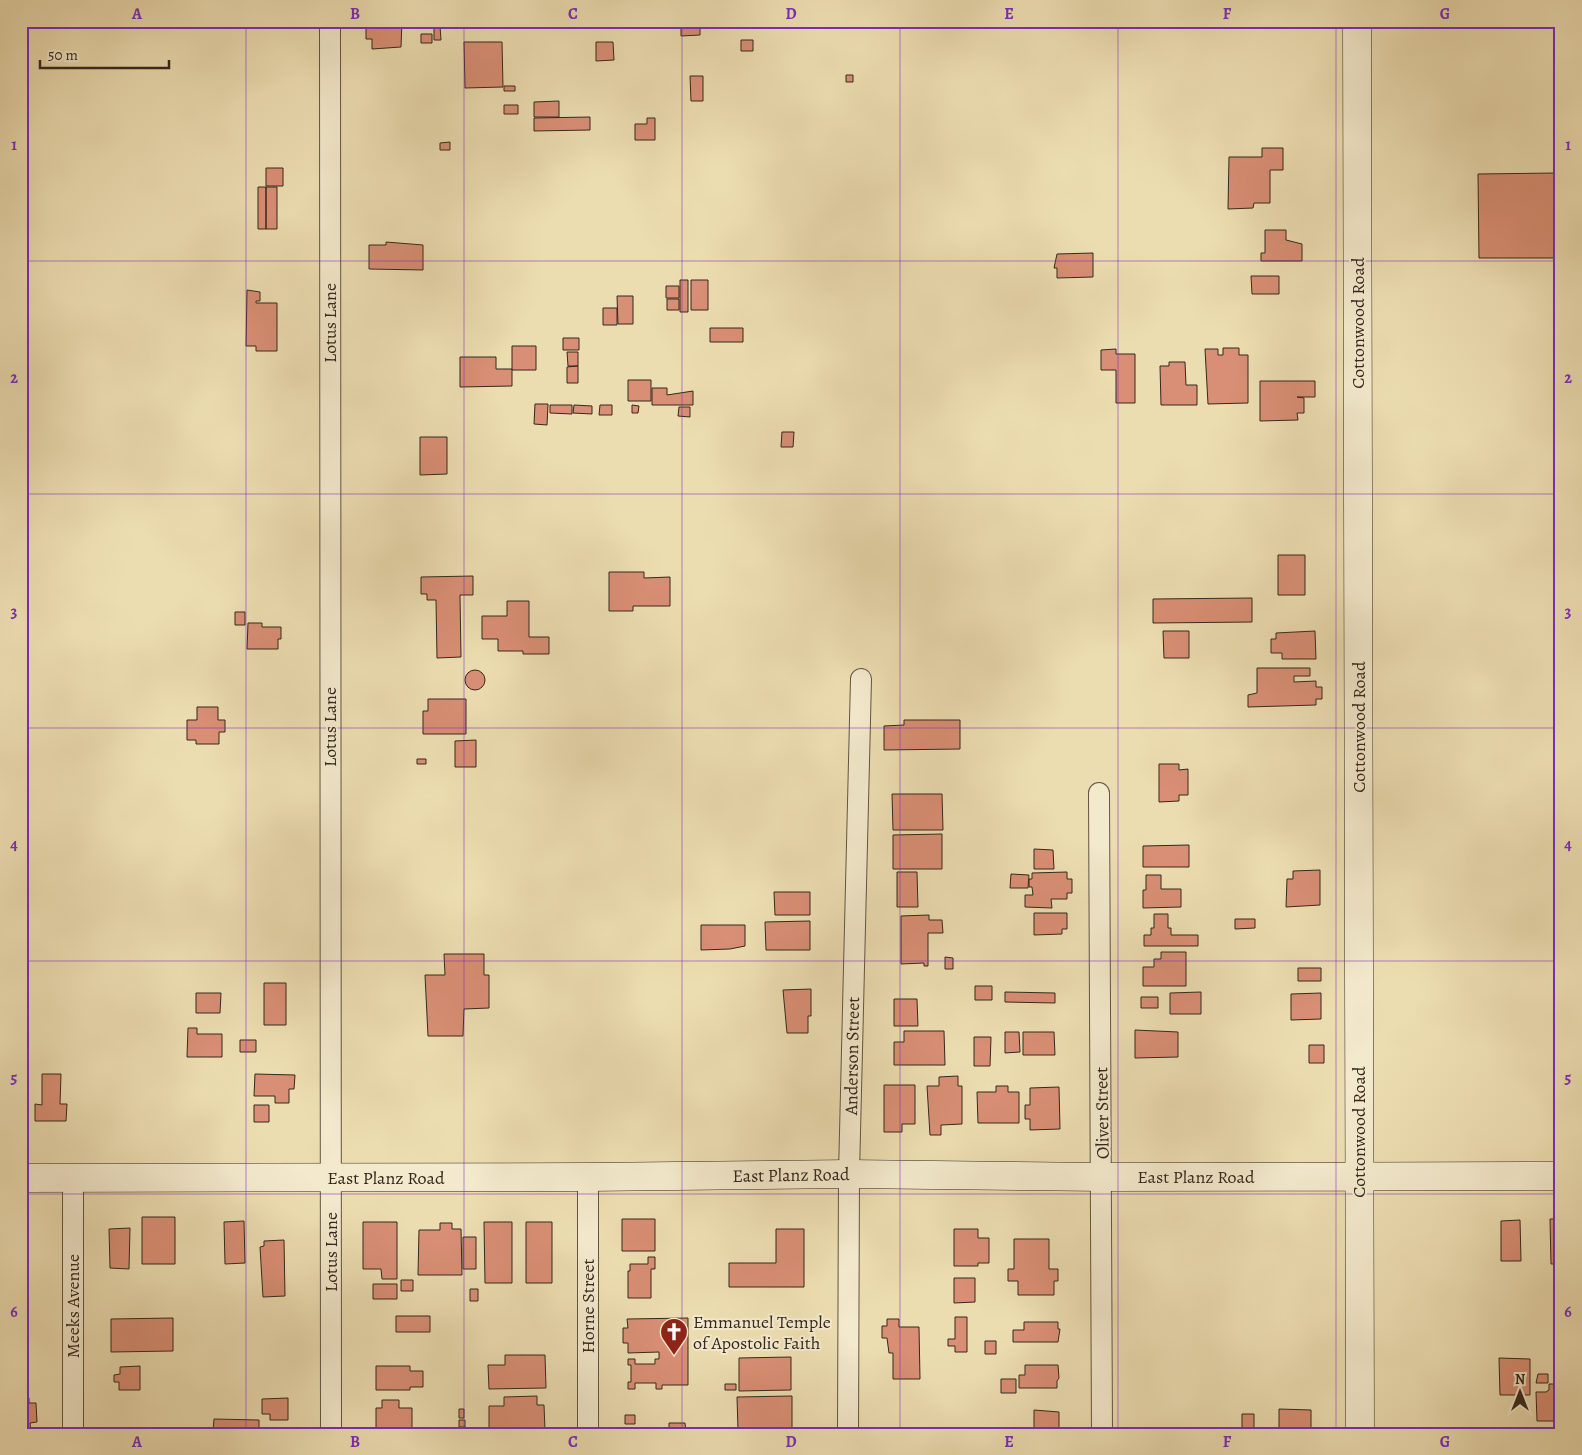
<svg xmlns="http://www.w3.org/2000/svg" width="1582" height="1455" viewBox="0 0 1582 1455" font-family="Alegreya,serif">
	<rect width="100%" height="100%" fill="#ecddb1"/>
	<filter id="stains"><feTurbulence type="fractalNoise" baseFrequency=".004" numOctaves="4"/><feColorMatrix values="0 0 0 0 .2 0 0 0 0 .09 0 0 0 0 .02 0 0 0 .5 -.17"/></filter>
	<radialGradient id="worn" r=".72"><stop offset=".6" stop-color="#630" stop-opacity="0"/><stop offset="1" stop-color="#630" stop-opacity=".3"/></radialGradient>
	<path fill="#d98f75" stroke="#34281e" d="M371 21H402L401 47 372 49V39H366V24H371Z
		M681 21H700V35L681 36Z
		M434 26H440L441 40H434Z
		M421 34H432V43H421Z
		M741 40H753V51H741Z
		M464 42H502L503 87 465 88Z
		M596 42H613L614 60 596 61Z
		M846 75H853V82H846Z
		M690 76H703V101H691Z
		M504 86H515V91H504Z
		M559 101V117H534V102Z
		M504 105H518V114H504Z
		M590 117V130L534 131V118Z
		M647 118H655V140H635V124H647Z
		M450 142V150H440V143Z
		M1262 148H1283V170H1270V203H1254L1253 208 1228 209 1229 157H1262Z
		M266 168H283V186H266Z
		M1557 173 1558 258H1479L1478 174Z
		M258 187H266V229H258Z
		M266 187H277V229H266Z
		M1265 230H1286V240L1302 244V261H1261V253H1265Z
		M386 242 423 245V270L369 269V245H386Z
		M1093 253V277L1057 278V268H1054L1057 254Z
		M1251 276H1279V294H1252Z
		M680 280H688V312H680Z
		M691 280H708V310H691Z
		M666 286H679V298H666Z
		M247 290 260 292V301H256V303H277V351H256V346H246Z
		M617 296H633V324H618Z
		M667 299H679V310H667Z
		M603 308H617V325H603Z
		M710 328H743V342H710Z
		M563 338H579V350H563Z
		M512 346H536V370H512Z
		M1223 348H1239V355H1248V403L1208 404 1205 349H1218V355H1223Z
		M1116 349V354H1135V403H1116V370H1101V350Z
		M567 352H578V366H568Z
		M460 357H496V369H512V386L460 387Z
		M1169 362H1185L1186 385H1197V405H1161L1160 366H1169Z
		M578 366V383H567V367Z
		M628 380H651V401H628Z
		M1260 381H1315V397H1297L1304 398V413H1297L1298 420 1260 421Z
		M652 388H667V395L693 391V405H652Z
		M535 404H548L547 425 534 424Z
		M550 405H572V414L550 413Z
		M574 405 592 406V414L573 413Z
		M600 405H612V415H599Z
		M632 405 639 406 638 413H632Z
		M679 407H690V417L678 416Z
		M782 432H794L793 447H781Z
		M420 437H447V474L420 475Z
		M1278 555H1305V595H1278Z
		M609 572H644V578L670 577V606H633V611H609Z
		M473 576V595H460L461 657 437 658 436 600H427V594H421V577Z
		M1252 598V622L1153 623V599Z
		M507 601H529V637H549V654H523V651H498V639H482V616H507Z
		M235 612H245V625H235Z
		M248 623H262V627H281V639H278V649H247Z
		M1163 631H1189V658H1164Z
		M1315 631 1316 659H1282V653H1271V639H1276V633Z
		M1257 668H1310V676H1294V682L1316 681V687H1322V699H1316V705L1248 707V695L1257 693Z
		M465 680a10 10 0 1 1 20 0a10 10 0 1 1-20 0Z
		M428 699H466V734H423V711H428Z
		M197 707H218V720H225V732H219V744H196V740H187V720H197Z
		M904 720H960V749L884 750V726L904 725Z
		M476 740V767H455V741Z
		M417 759H426V764H417Z
		M1159 764H1179V770L1188 769V795H1179V801L1159 802Z
		M892 794H942L943 830H893Z
		M942 834V869H893V835Z
		M1189 845V867H1143V846Z
		M1034 849 1053 850 1054 869H1034Z
		M1320 870V905L1286 907 1287 879H1293V871Z
		M897 872H917L918 907H897Z
		M1067 872V879H1072V893H1067V899H1051L1052 908 1025 907V895H1033L1032 887H1029V879H1032V873Z
		M1011 874 1029 875 1028 888H1010Z
		M1146 875H1161V889H1181V907L1143 908V890H1146Z
		M774 892H810V915H775Z
		M1034 913H1067V929H1062V934L1034 935Z
		M1154 914H1168V928H1171V935H1198V946H1144V935H1151V928H1154Z
		M929 915V920H942L943 933H928V966H924V963L901 964V916Z
		M1235 919H1255V928L1235 929Z
		M810 921V950H766L765 922Z
		M701 925H745V946L730 949 701 950Z
		M1161 952H1186V986H1143V967H1154V959H1161Z
		M444 954H484V975H489V1008L464 1009 463 1036H428L425 975H445Z
		M945 957 953 958V969H945Z
		M1298 968H1321V981H1298Z
		M264 983H286V1025H264Z
		M975 986H992V1000H975Z
		M811 989V1016H808V1033H787L783 990Z
		M1005 992 1055 993V1003L1005 1002Z
		M1201 992V1014H1170V993Z
		M196 993H221L220 1013H196Z
		M1321 993V1019L1291 1020V994Z
		M1141 997H1158V1008H1141Z
		M894 999H917L918 1026H894Z
		M188 1028H197V1034H222V1057H187Z
		M1135 1030 1178 1032V1057L1135 1058Z
		M904 1031H944L945 1065H894V1042H904Z
		M1005 1032H1019L1020 1052 1005 1053Z
		M1023 1032H1054L1055 1055H1023Z
		M974 1037H991L990 1066H974Z
		M240 1040H256V1052H240Z
		M1309 1045H1324V1063H1309Z
		M42 1074H61L60 1104H67L66 1121H35V1104L42 1105Z
		M255 1074 295 1075 294 1089H289V1103H275V1096H254Z
		M958 1076V1086H962V1124L941 1125V1135H930L927 1086H939V1077Z
		M884 1085H915V1124H902V1132H884Z
		M996 1086H1008V1092H1019V1123H978L977 1092H996Z
		M1059 1087 1060 1129 1030 1130V1119H1025V1105H1030V1088Z
		M254 1105H269V1122H254Z
		M142 1217H175V1264H142Z
		M622 1219H655V1251H622Z
		M1550 1219H1561V1264H1551Z
		M1520 1220 1521 1261H1501V1221Z
		M244 1221 245 1263 225 1264 224 1222Z
		M363 1222H397V1279H382L381 1269H363Z
		M484 1222H512V1283H485Z
		M526 1222H552V1283H526Z
		M440 1223H452V1229H461L462 1275H418L419 1230H440Z
		M130 1228 129 1269 110 1268 109 1229Z
		M776 1229H804V1287H729V1263H776Z
		M954 1229H978V1238H989V1263H978V1266H954Z
		M463 1237H476V1269H463Z
		M1014 1239H1049V1269H1058V1281H1054V1295H1018V1281H1008V1269H1014Z
		M284 1240 285 1296 263 1297 260 1247 264 1246V1241Z
		M648 1257H655V1269H651V1298H628V1271H630V1264H648Z
		M954 1278H975V1302L954 1303Z
		M401 1280H413V1291H401Z
		M373 1284H397V1299H373Z
		M470 1289H478V1301H470Z
		M396 1316H430V1332H396Z
		M955 1317H967V1352H955V1346H948V1339H955Z
		M173 1318V1351L111 1352V1319Z
		M688 1318V1385H662V1389H656V1383H635V1389H628V1382H631V1365H628V1359H635V1364H655V1359H659V1352L628 1353V1343H623V1328H628L627 1319Z
		M887 1319H899V1327H919L920 1379H893V1353H889L887 1338H882V1326H887Z
		M1024 1322H1058V1329H1060L1058 1342H1013V1330H1024Z
		M985 1341H996V1354H985Z
		M505 1355H545L546 1388 489 1389 488 1365H505Z
		M791 1357V1390L739 1391V1358Z
		M1499 1358 1530 1359V1395H1500Z
		M1025 1365H1058L1059 1378 1057 1381V1388H1019V1375H1025Z
		M140 1366V1390H119V1382H114V1375L120 1374V1367Z
		M376 1366H410V1371H423V1387H410V1390H376Z
		M1538 1374H1548V1383H1536Z
		M1001 1379H1016V1393H1001Z
		M725 1384H736V1390H725Z
		M1549 1384H1557V1390H1561V1421H1537L1536 1392H1546L1549 1390Z
		M537 1396V1405H544L545 1430 489 1431V1406H504V1397Z
		M792 1396V1429L738 1430 737 1397Z
		M21 1398H29V1403H36L37 1422 30 1423 31 1432H21Z
		M288 1398V1420H270V1414H262V1399Z
		M382 1400H399V1408H412V1431H376V1408H382Z
		M459 1409H464V1418H459Z
		M1279 1409 1311 1410V1428L1279 1430Z
		M1034 1410 1059 1412V1434H1034Z
		M1242 1414H1254V1432H1242Z
		M625 1415H635V1424H625Z
		M214 1419 259 1420V1431H213Z
		M459 1420H465V1427H459Z
		M669 1423H685L686 1432H669Z"/>
	<g fill="none" stroke-linecap="round" stroke-linejoin="round">
		<defs>
			<path id="street" d="M330 21 331 1434
				M1099 793 1102 1434
				M588 1177V1434
				M73 1178V1434
				M848 1434 849 1174 861 679"/>
			<path id="secondary" d="M1357 21 1360 1434
				M21 1178 588 1177 849 1174 1102 1177 1561 1176"/>
		</defs>
		<use href="#street" stroke="#625543" stroke-width="22"/>
		<use href="#secondary" stroke="#34281e" stroke-width="29"/>
		<use href="#street" stroke="#f3e9cc" stroke-width="20"/>
		<use href="#secondary" stroke="#f3e9cc" stroke-width="28"/>
	</g>
	<path fill="none" stroke="#7b2cbf" stroke-width="1" stroke-opacity="0.55" d="M246 21V1434M464 21V1434M682 21V1434M900 21V1434M1118 21V1434M1336 21V1434M21 261H1561M21 494H1561M21 728H1561M21 961H1561M21 1194H1561"/>
	<defs>
		<symbol id="church-pin" viewBox="-11 -11 22 30"><path d="M0 17L-7.5 6A9.5 9.5 0 1 1 7.5 6Z" fill="#8f2418" stroke="#f3e9cc"/><path d="M-1.2-6h2.4v3.5h3.3v2.4h-3.3V6h-2.4V-.1h-3.3v-2.4h3.3Z" fill="#fff"/></symbol>
	</defs>
	<g fill-rule="evenodd">
		<use href="#church-pin" x="658" y="1316" width="32" height="43"/>
	</g>
	<g text-anchor="middle" stroke-width="4" stroke-linejoin="round" paint-order="stroke">
		<g font-size="18" fill="#34281e" stroke="#f3e9cc">
			<text transform="translate(330 323) rotate(-90)" y="6">Lotus Lane</text>
			<text transform="translate(1358 323) rotate(-90)" y="6">Cottonwood Road</text>
			<text transform="translate(330 727) rotate(-90)" y="6">Lotus Lane</text>
			<text transform="translate(1359 727) rotate(-90)" y="6">Cottonwood Road</text>
			<text transform="translate(852 1056) rotate(-89)" y="6">Anderson Street</text>
			<text transform="translate(1102 1113) rotate(-91)" y="6">Oliver Street</text>
			<text transform="translate(1359 1132) rotate(-90)" y="6">Cottonwood Road</text>
			<text transform="translate(791 1175) rotate(-1)" y="6">East Planz Road</text>
			<text x="1196" y="1183">East Planz Road</text>
			<text x="386" y="1184">East Planz Road</text>
			<text transform="translate(331 1252) rotate(-90)" y="6">Lotus Lane</text>
			<text transform="translate(73 1306) rotate(-90)" y="6">Meeks Avenue</text>
			<text transform="translate(588 1306) rotate(-90)" y="6">Horne Street</text>
		</g>
		<g font-size="18" fill="#34281e" stroke="#f3e9cc" text-anchor="start">
			<text x="693" y="1328">Emmanuel Temple<tspan x="693" dy="21">of Apostolic Faith</tspan></text>
		</g>
	</g>
	<rect width="1582" height="1455" fill="none" stroke="#ecddb1" stroke-width="55"/>
	<g transform="translate(1520 1392)" stroke="#f3e9cc" stroke-width="4" paint-order="stroke">
	<path d="M0-4L9 19L0 12L-9 19Z" fill="#34281e"/>
	<text y="-8" font-size="14" font-weight="bold" text-anchor="middle" fill="#34281e">N</text>
	</g>
	<path d="M40 60v8h129v-8" fill="none" stroke="#34281e" stroke-width="2.5"/>
	<text x="48" y="60" font-size="15" fill="#34281e" stroke="#f3e9cc" stroke-width="4" paint-order="stroke">50 m</text>
	<rect x="28" y="28" width="1526" height="1400" fill="none" stroke="#7b2cbf" stroke-width="2"/>
	<g font-size="16" text-anchor="middle" font-weight="bold" fill="#7b2cbf">
		<text x="137" y="19">A</text>
		<text x="355" y="19">B</text>
		<text x="573" y="19">C</text>
		<text x="791" y="19">D</text>
		<text x="1009" y="19">E</text>
		<text x="1227" y="19">F</text>
		<text x="1445" y="19">G</text>
		<text x="14" y="150">1</text>
		<text x="1568" y="150">1</text>
		<text x="14" y="383">2</text>
		<text x="1568" y="383">2</text>
		<text x="14" y="617">3</text>
		<text x="1568" y="617">3</text>
		<text x="14" y="850">4</text>
		<text x="1568" y="850">4</text>
		<text x="14" y="1083">5</text>
		<text x="1568" y="1083">5</text>
		<text x="14" y="1317">6</text>
		<text x="1568" y="1317">6</text>
		<text x="137" y="1447">A</text>
		<text x="355" y="1447">B</text>
		<text x="573" y="1447">C</text>
		<text x="791" y="1447">D</text>
		<text x="1009" y="1447">E</text>
		<text x="1227" y="1447">F</text>
		<text x="1445" y="1447">G</text>
	</g>
	<rect width="100%" height="100%" filter="url(#stains)"/>
	<rect width="100%" height="100%" fill="url(#worn)"/>
</svg>
